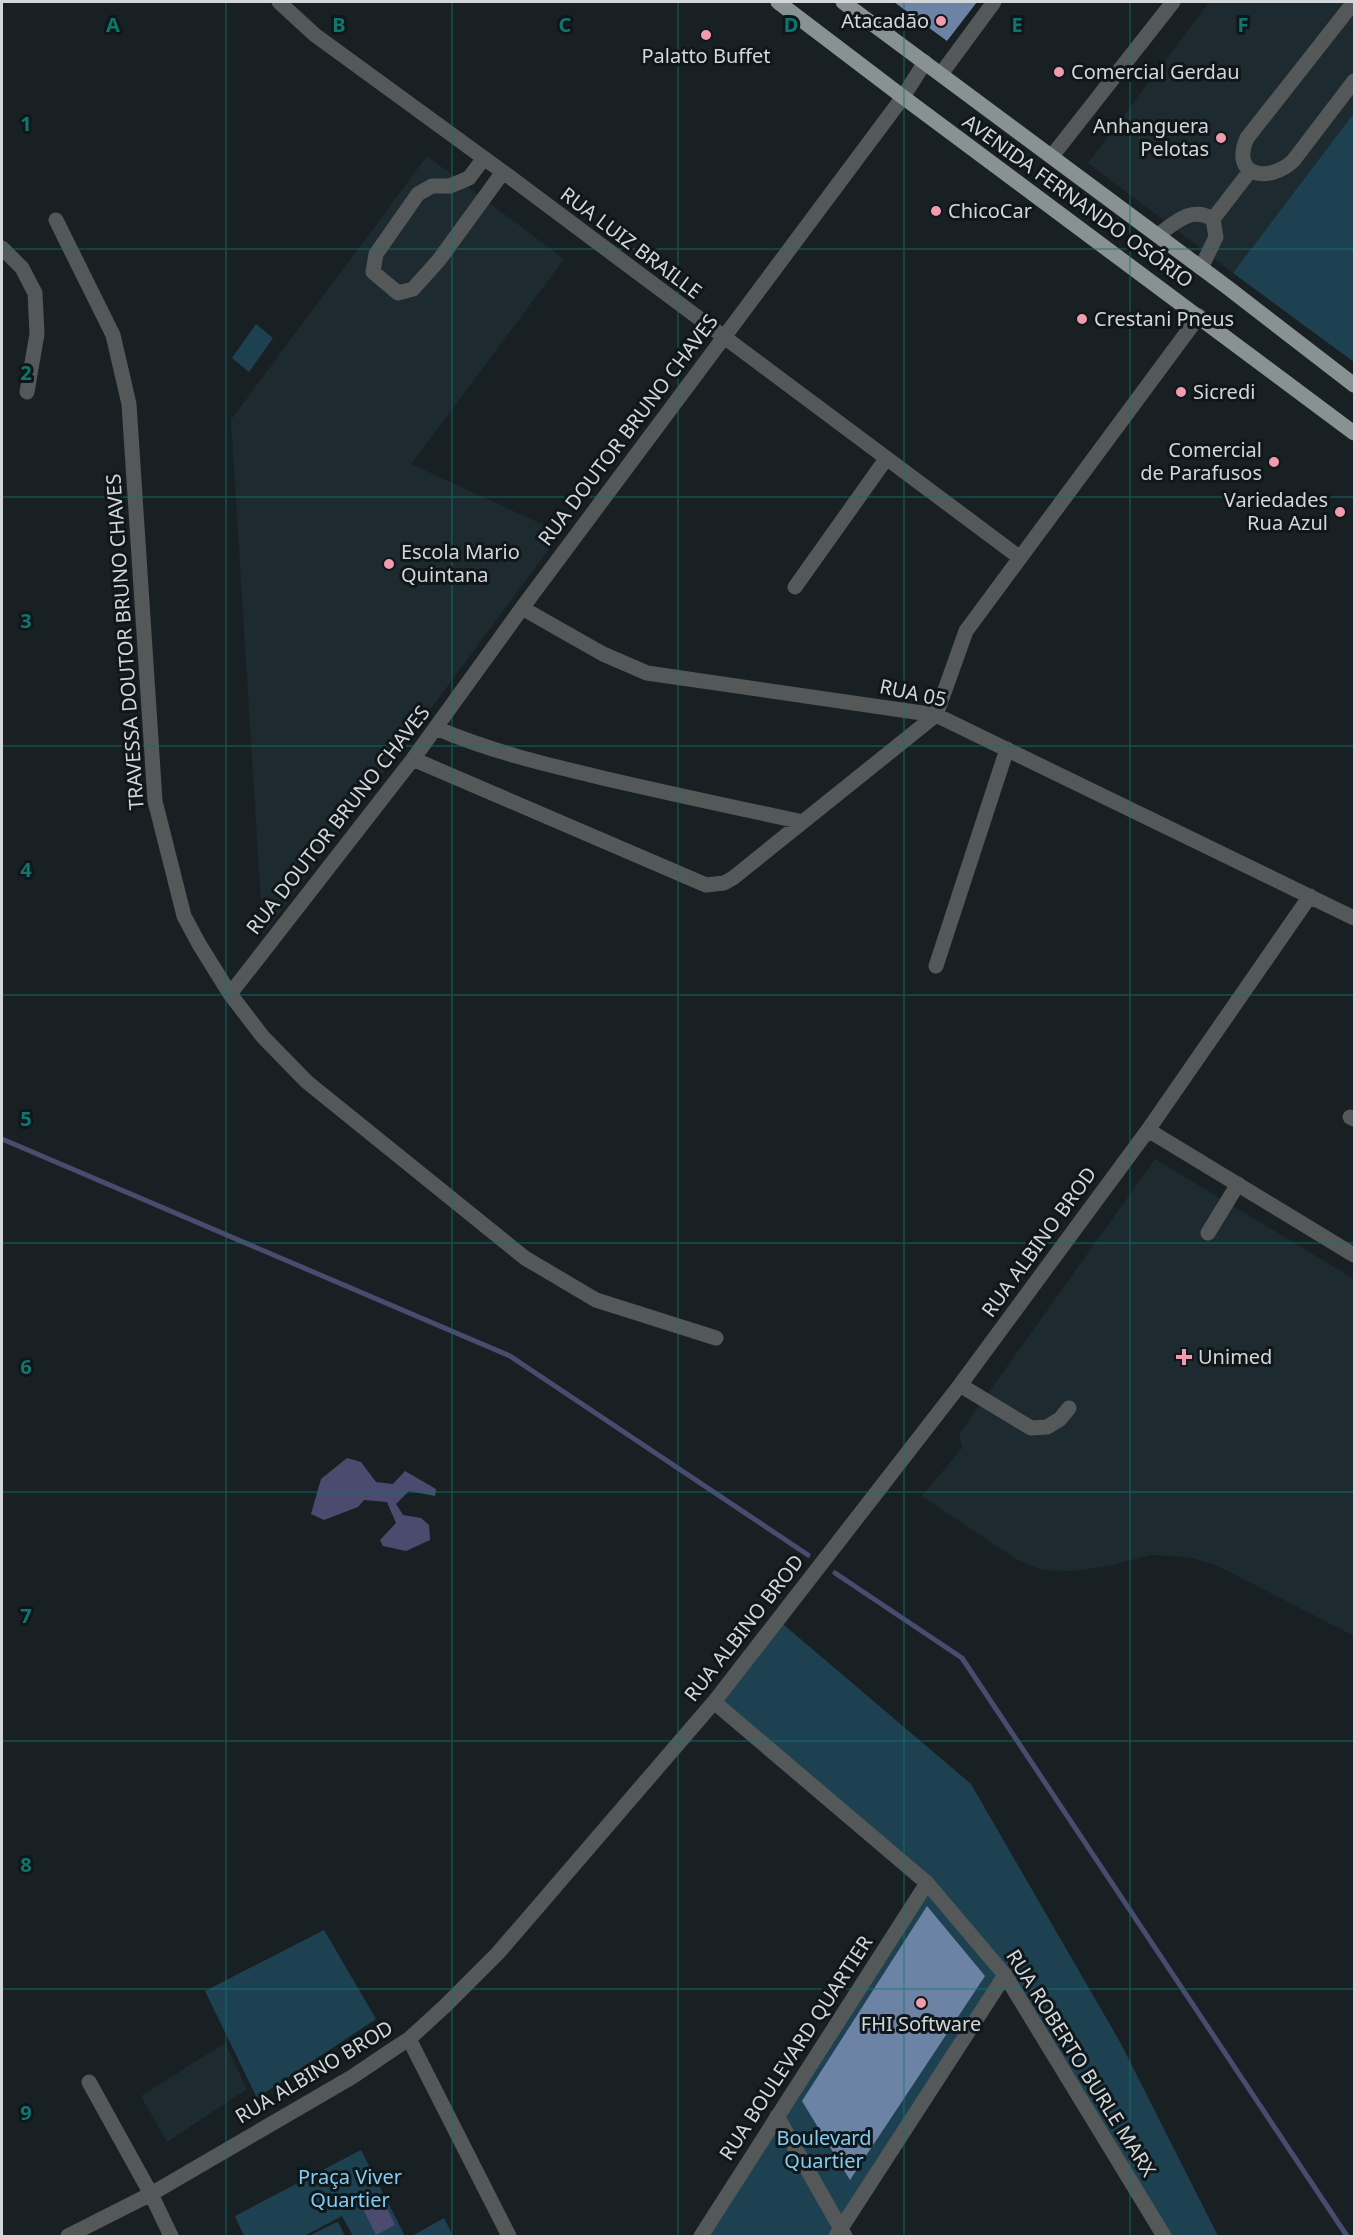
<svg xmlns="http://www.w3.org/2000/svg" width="1356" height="2238" viewBox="0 0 1356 2238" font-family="'Noto Sans',sans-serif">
	<rect width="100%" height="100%" fill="#192024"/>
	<path fill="#1d2b30" d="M1209 2H1354V113L1233 273 1088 163Z
		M427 156 564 259 411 464 561 533 263 935 231 420Z
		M1155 1159 1354 1279V1636L1214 1564 1187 1557 1151 1555 1108 1566 1071 1571 1042 1570 1016 1559 922 1496 962 1448 959 1434Z
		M225 2043 247 2089 167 2142 141 2096Z"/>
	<path fill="#1e4152" d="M1354 113V362L1233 273Z
		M256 324 273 338 249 372 232 358Z
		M778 1620 971 1784 1120 2042 1218 2236H1164L1005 1975 836 2236H701L927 1883 714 1702Z
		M324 1930 376 2019 257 2098 205 1991Z
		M361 2150 405 2236H353L342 2216 304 2236H244L235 2216Z
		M444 2218 453 2236H412Z
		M338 2222 345 2236H309L333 2224Z"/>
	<path fill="#4b4a6f" d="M347 1458 361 1462 376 1482 393 1484 405 1471 436 1489 435 1496 409 1491 396 1504 403 1515 421 1518 429 1525 430 1540 406 1551 383 1546 380 1540 396 1523 387 1502 364 1500 358 1507 324 1520 311 1514 321 1479Z
		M383 2200 395 2225 376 2235 364 2211Z"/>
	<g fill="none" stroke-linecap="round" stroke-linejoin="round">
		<path stroke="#4b4a6f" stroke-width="5" d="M2 1139 510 1356 808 1555
			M835 1573 962 1658 1347 2236"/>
	</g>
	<path fill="#6c83a6" d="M894 2H977L947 41Z
		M927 1906 985 1976 850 2180 802 2101Z"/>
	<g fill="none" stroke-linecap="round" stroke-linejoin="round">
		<path stroke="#545858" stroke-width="15" d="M279 2 315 35 503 172 1019 557
			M1354 2 1247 138C1230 177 1269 183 1293 161L1354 81
			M941 74 994 2
			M1052 156 1173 2
			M484 158 469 178 450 186H432L418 194 376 254 373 272 398 293 413 289 439 260 503 172
			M1213 219 1250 171
			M56 220 113 335 129 404 155 801 184 916 199 944 230 994 263 1037 307 1082 525 1258 596 1300 716 1338
			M1158 235C1176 222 1191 206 1213 219L1216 237 1201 268
			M2 248 22 268 35 293 37 334 27 392
			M795 587 886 459
			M522 608 603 654 647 673 936 715 1354 918
			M936 715 966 631 1199 316
			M436 728C492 752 548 765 607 779 672 794 737 808 803 822
			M413 759 706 885 724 883 733 878 936 715
			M936 966 1007 749
			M230 994 413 759 522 608 903 97 925 62
			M1350 1117 1354 1119
			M1148 1130 1354 1255
			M1208 1233 1238 1184
			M960 1385 1031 1428 1047 1427 1060 1419 1069 1408
			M714 1702 927 1883 1005 1975 1164 2236
			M409 2039 509 2236
			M89 2082 151 2194 171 2236
			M777 2116 845 2236
			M68 2236 151 2194 352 2077 395 2048 409 2039 445 2006 498 1953 714 1702 960 1385 1148 1130 1310 896
			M701 2236 927 1883
			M836 2236 1005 1975"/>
		<path stroke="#899292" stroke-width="15" d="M778 2 903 97 1354 433
			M843 2 1227 287 1354 385"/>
	</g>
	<path fill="none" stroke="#0f766e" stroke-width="1.5" stroke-opacity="0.55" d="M226 2V2236M452 2V2236M678 2V2236M904 2V2236M1130 2V2236M2 249H1354M2 497H1354M2 746H1354M2 995H1354M2 1243H1354M2 1492H1354M2 1741H1354M2 1989H1354"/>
	<g fill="#f29aae" stroke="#10171a" stroke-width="2">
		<circle cx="941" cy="21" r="6"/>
		<circle cx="706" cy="35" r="6"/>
		<circle cx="1059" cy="72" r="6"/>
		<circle cx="1221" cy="138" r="6"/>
		<circle cx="936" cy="211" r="6"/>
		<circle cx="1082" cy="319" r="6"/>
		<circle cx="1181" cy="392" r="6"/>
		<circle cx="1274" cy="462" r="6"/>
		<circle cx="1340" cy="512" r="6"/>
		<circle cx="389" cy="564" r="6"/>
		<path d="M1181 1348h6v6h6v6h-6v6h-6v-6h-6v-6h6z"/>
		<circle cx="921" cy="2003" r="6"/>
	</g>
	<g text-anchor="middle" stroke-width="6" stroke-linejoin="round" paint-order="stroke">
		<g font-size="20" fill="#d3d7da" stroke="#10171a" text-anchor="start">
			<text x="929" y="28" text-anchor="end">Atacadão</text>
			<text x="706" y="63" text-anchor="middle">Palatto Buffet</text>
			<text x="1071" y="79">Comercial Gerdau</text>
			<text x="1209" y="133" text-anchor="end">Anhanguera<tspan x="1209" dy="23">Pelotas</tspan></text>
			<text x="948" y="218">ChicoCar</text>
			<text x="1094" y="326">Crestani Pneus</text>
			<text x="1193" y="399">Sicredi</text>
			<text x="1262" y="457" text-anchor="end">Comercial<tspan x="1262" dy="23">de Parafusos</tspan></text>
			<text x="1328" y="507" text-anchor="end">Variedades<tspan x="1328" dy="23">Rua Azul</tspan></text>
			<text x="401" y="559">Escola Mario<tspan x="401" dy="23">Quintana</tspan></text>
			<text x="1198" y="1364">Unimed</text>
			<text x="921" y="2031" text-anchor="middle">FHI Software</text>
		</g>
		<g font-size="20" fill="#d3d7da" stroke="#10171a">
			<text transform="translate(1078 201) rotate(36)" y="7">AVENIDA FERNANDO OSÓRIO</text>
			<text transform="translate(631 243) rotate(37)" y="7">RUA LUIZ BRAILLE</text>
			<text transform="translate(628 430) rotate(-53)" y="7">RUA DOUTOR BRUNO CHAVES</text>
			<text transform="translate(125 642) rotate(-94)" y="7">TRAVESSA DOUTOR BRUNO CHAVES</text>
			<text transform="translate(913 693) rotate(12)" y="7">RUA 05</text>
			<text transform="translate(338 820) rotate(-52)" y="7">RUA DOUTOR BRUNO CHAVES</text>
			<text transform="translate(1039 1242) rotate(-54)" y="7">RUA ALBINO BROD</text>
			<text transform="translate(744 1628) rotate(-52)" y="7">RUA ALBINO BROD</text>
			<text transform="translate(796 2048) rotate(-57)" y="7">RUA BOULEVARD QUARTIER</text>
			<text transform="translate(1081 2063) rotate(58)" y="7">RUA ROBERTO BURLE MARX</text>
			<text transform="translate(314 2072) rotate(-31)" y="7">RUA ALBINO BROD</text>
		</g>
		<g font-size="20" fill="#83ccf1" stroke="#10171a">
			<text x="824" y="2145">Boulevard<tspan x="824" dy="23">Quartier</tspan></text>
			<text x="350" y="2184">Praça Viver<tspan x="350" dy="23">Quartier</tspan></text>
		</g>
	</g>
	<g font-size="20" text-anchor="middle" font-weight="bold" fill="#0f766e" stroke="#10171a" stroke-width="6" stroke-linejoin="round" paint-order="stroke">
		<text x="113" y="32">A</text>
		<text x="339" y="32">B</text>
		<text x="565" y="32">C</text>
		<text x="791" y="32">D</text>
		<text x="1017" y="32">E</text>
		<text x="1243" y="32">F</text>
		<text x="26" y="131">1</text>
		<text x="26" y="380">2</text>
		<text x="26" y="628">3</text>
		<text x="26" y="877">4</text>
		<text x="26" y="1126">5</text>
		<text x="26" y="1374">6</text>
		<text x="26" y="1623">7</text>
		<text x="26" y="1872">8</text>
		<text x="26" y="2120">9</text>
	</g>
	<rect width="1356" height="2238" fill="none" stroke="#d3d7da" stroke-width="6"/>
</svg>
